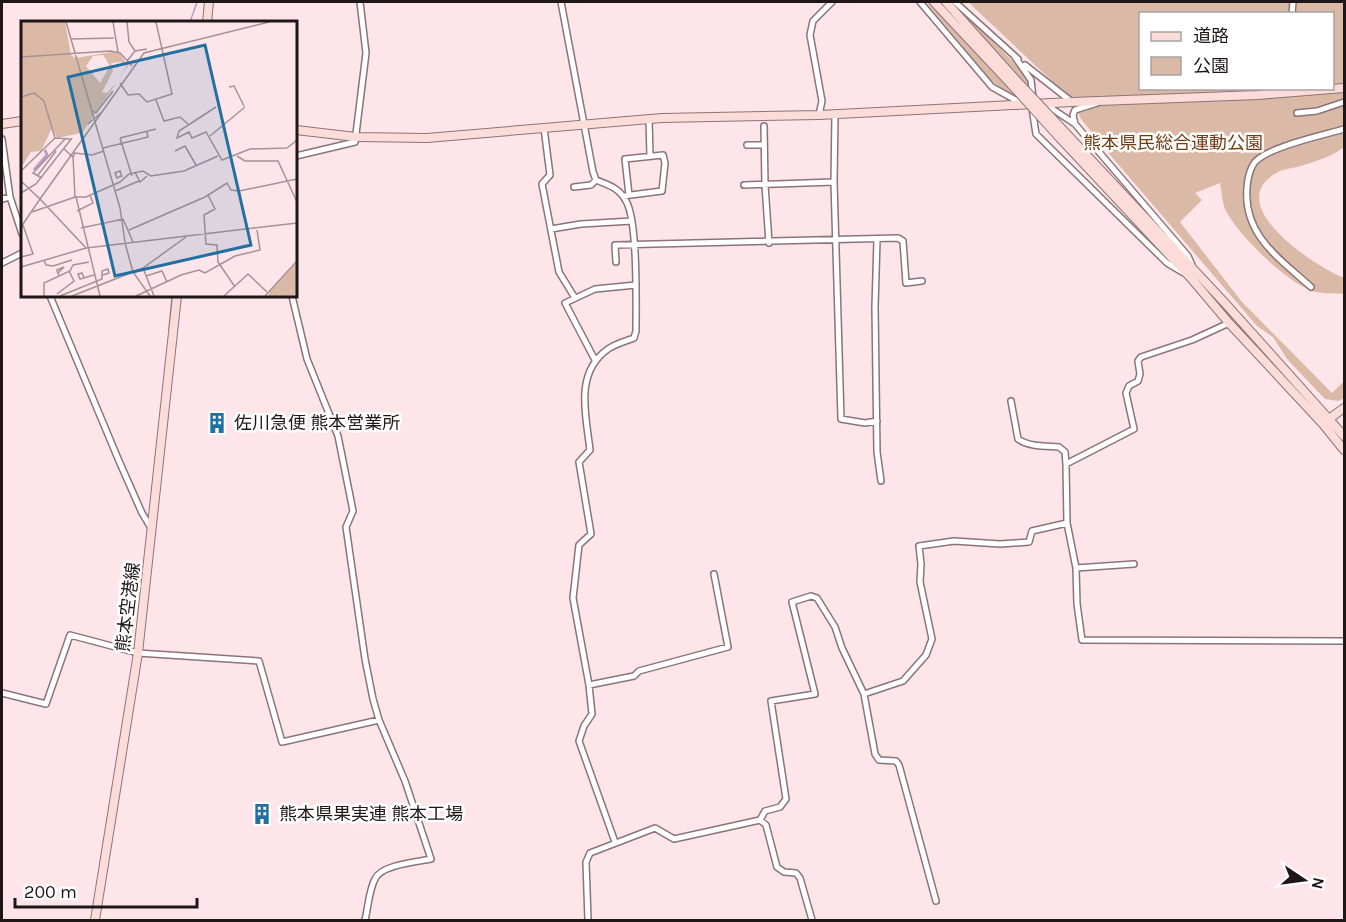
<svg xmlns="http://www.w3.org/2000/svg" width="1346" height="922" viewBox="0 0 1346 922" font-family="Karla,'Noto Sans JP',sans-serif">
	<rect width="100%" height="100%" fill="#fee5ea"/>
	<path fill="#dabaa7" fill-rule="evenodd" d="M926 2H929L1017 96 1001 88 991 80Z
		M949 2H952L1025 73 1029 79 1031 89Z
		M968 2H1344V147C1332 157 1313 162 1298 167 1292 168 1285 169 1280 171 1217 202 1314 266 1344 278V294C1335 293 1325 294 1316 292 1290 286 1238 235 1226 211 1222 203 1222 192 1220 183L1195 193 1202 200 1180 222 1242 302 1332 393 1344 381V398L1338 401 1325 399 1287 359 1273 337 1257 326 1111 156 1081 119 1072 100ZM1140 14H1332V88H1140Z"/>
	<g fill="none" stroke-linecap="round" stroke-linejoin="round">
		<path stroke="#b99ec4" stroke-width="1.5" d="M190 22 197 2
			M169 329 172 296"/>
		<defs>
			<path id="street" d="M561 2 593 172 596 180C609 185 619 188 626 201 638 221 636 304 636 331L634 338C626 341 615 344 608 349 574 373 586 415 590 450L579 462 591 534 579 545 573 598 589 685 592 714 584 726 579 741 615 842
				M920 2 992 87 1021 103
				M955 2 1018 59
				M1292 14 1293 2
				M1015 57 1031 80 1033 98
				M1025 65 1072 102
				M1097 103 1075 110 1073 115 1075 124 1188 256 1192 265
				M1045 104 1075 124
				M1032 108 1036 134 1167 263 1184 273
				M1297 113 1317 111 1344 102
				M819 115 822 101 810 35 813 21 832 2
				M835 115 834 182 841 419 865 423 877 421
				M649 119 650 156
				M764 126 765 185 769 243
				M544 128 550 175 542 184 559 272 575 298
				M2 139 10 197 22 234
				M747 145H764
				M296 156 355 142 366 53 360 2
				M744 185 834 182
				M574 187 591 185 596 180
				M623 196 662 191 665 163 663 155 625 159 629 195
				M2 199 10 197
				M551 229 581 224 632 221
				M877 240 875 307 877 452 881 481
				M616 262 615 245 898 238 903 241 906 283 922 281
				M2 263 22 253
				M1311 287C1280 259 1243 235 1247 188 1247 181 1250 168 1255 162 1268 147 1324 135 1344 129
				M50 296 119 461 142 513 151 528
				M292 296 307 359 338 436 353 511 346 527 365 659 373 699 379 720 405 781 431 859C416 862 381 865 375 879 369 890 368 908 365 920
				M1229 323 1192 340 1141 357 1138 361 1140 374 1138 381 1129 386 1126 393 1134 429 1066 464 1067 523 1076 568 1077 604 1082 640 1344 641
				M595 360 565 303 595 289 636 285
				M1011 401 1018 439C1029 447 1046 446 1059 447L1065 452 1066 464
				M1076 568 1134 564
				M589 685 634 676 639 671 728 647 714 574
				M2 693 46 704 70 635 138 653 259 661 282 742 379 720
				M864 694 903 681 926 655 932 639 920 582 921 564 919 546 954 541 1000 544 1029 542 1032 531 1067 523
				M760 820 766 825 777 867 784 872 796 873 800 878 812 920
				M588 920 586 862 590 853 655 828 674 839 760 820 765 811 780 807 786 799 771 701 815 694 792 602 811 596 817 598 835 627 842 648 864 694 875 754 879 760 896 761 899 765 936 901"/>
			<path id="secondary" d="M934 2 1010 83
				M946 2 1015 79
				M207 22 209 2
				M2 124 22 121
				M296 130 356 137 427 138 662 118 819 115 1072 102 1258 95 1344 88
				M1063 130 1224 302 1344 436
				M1058 136 1190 277 1229 323 1323 424 1344 450
				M1326 421 1344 408
				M95 920 138 653 177 296"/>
		</defs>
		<use href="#street" stroke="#8a7478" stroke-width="8"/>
		<use href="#secondary" stroke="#8a7478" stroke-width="10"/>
		<use href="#street" stroke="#fff" stroke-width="5"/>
		<use href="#secondary" stroke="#fcdcd8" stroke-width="8"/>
		<defs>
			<path id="secondary-bridge" d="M1015 79 1063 130
				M1010 83 1058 136"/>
		</defs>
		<use href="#secondary-bridge" stroke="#8a7478" stroke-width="10" stroke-linecap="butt"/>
		<use href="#secondary-bridge" stroke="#fcdcd8" stroke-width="8"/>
	</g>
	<defs>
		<symbol id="building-bare" viewBox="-9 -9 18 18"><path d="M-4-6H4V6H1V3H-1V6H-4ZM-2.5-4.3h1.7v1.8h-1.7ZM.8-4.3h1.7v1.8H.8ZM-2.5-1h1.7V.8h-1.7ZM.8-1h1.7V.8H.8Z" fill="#226fa1" stroke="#fff" stroke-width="2.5" paint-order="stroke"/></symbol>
	</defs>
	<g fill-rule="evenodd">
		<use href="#building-bare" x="202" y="408" width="30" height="30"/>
		<use href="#building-bare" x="247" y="799" width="30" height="30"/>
	</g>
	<g text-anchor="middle" stroke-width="5" stroke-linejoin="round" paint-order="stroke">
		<g font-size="18" fill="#723d14" stroke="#fff">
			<text x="1173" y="149">熊本県民総合運動公園</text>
		</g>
		<g font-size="18" fill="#1f1618" stroke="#fff" text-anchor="start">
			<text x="234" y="429">佐川急便 熊本営業所</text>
			<text x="279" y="820">熊本県果実連 熊本工場</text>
		</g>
		<g font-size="18" fill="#1f1618" stroke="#fff">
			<text transform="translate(128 607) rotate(-83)" y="6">熊本空港線</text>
		</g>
	</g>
	<g transform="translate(21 21)">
		<rect width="276" height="276" fill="#fee5ea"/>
		<path d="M0 1H44L50 34 54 37 91 31 99 33 107 45 61 112 36 117 31 107 20 130 10 131 1 145ZM82 34 89 45 79 62 65 45 72 35ZM100 41 106 45 96 61 86 72 81 71 92 50 90 42ZM276 241V275H247L249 270Z" fill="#dabaa7" fill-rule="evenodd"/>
		<path fill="none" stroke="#b99ec4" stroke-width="3" d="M13 149 26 134 24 129"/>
		<path fill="none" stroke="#a59296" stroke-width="1.5" d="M45 1 99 187 104 221M92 1 97 31M106 1 108 21 114 30M50 18 93 17M0 36 89 30 99 32 111 45M106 40 114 30 126 28M99 62 107 74 118 73 126 81 151 73 135 1M208 66 213 65 223 85M0 76 13 72 23 80 34 117M135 79 143 100 159 96 167 103M195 86 158 110 156 117 168 111 171 117 185 111 201 139 229 128 266 127 276 119M72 90 75 92 92 70M67 103 81 91M189 115 224 86M99 117 111 155M99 117 135 108M82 127 127 116 126 111M43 128 52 136 54 132 71 134 83 130M154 130 164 125 175 144M216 135 224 140H257L276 181M52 136 54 176M0 150 34 117 49 118M114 151 119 161 126 155M17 154 35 130M100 155 96 157 94 152 99 150 101 156M21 157 12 152 44 118M0 160 19 178 123 32 248 1M94 170 118 160M0 172 15 163 51 117M187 174 194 188 183 194 185 223 196 224 197 241 214 266M55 176 79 275M56 190 72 182 69 174M11 191 54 176H65L99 161 108 153 122 150 130 155 163 150 197 135M0 206 19 178 65 227M60 207 102 198 112 221M108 209 184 176 206 162 210 169 218 170 276 158M104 222 112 251 129 275M0 236 12 233 2 204M23 239 25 244 32 245 51 239M0 246 65 227 276 202M122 247 133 275M37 252 43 246 36 249V250L38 254M125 255 141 250 146 261M63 257 61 252 57 253 59 258 73 254M36 273 53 260 48 250M23 275V262L49 250 52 244 68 241M39 275 81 258V250L87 248 88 252 82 254M51 275 122 247 165 216M115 275 160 254 178 249 184 252 214 235 239 229 236 209M203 275 227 253 246 271M244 275 276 240"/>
		<path fill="#226fa1" fill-opacity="0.15" stroke="#226fa1" stroke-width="3" d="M184 24 230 224 94 255 47 56Z"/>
		<rect width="276" height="276" fill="none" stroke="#1f1618" stroke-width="3"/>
	</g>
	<rect width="1346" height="922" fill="none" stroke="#1f1618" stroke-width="6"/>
	<rect x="1139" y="12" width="195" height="78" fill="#ffffff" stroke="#a5a2a3" stroke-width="1.5"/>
	<rect x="1151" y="32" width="30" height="9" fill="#fcdcd8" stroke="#a5a2a3" stroke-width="1.5"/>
	<text x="1193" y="42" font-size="18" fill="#1f1618">道路</text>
	<rect x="1151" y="57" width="30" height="18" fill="#dabaa7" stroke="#a5a2a3" stroke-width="1.5"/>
	<text x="1193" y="72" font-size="18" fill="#1f1618">公園</text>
	<g transform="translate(1304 880) rotate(103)" stroke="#ffffff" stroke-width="4.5" paint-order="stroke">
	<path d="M0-4.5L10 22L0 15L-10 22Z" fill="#1f1618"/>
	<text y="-9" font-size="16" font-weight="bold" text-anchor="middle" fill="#1f1618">N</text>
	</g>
	<path d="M15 898v9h182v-9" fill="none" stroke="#1f1618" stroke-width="3"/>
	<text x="24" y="898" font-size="18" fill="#1f1618" stroke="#ffffff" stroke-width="4.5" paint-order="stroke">200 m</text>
</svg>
